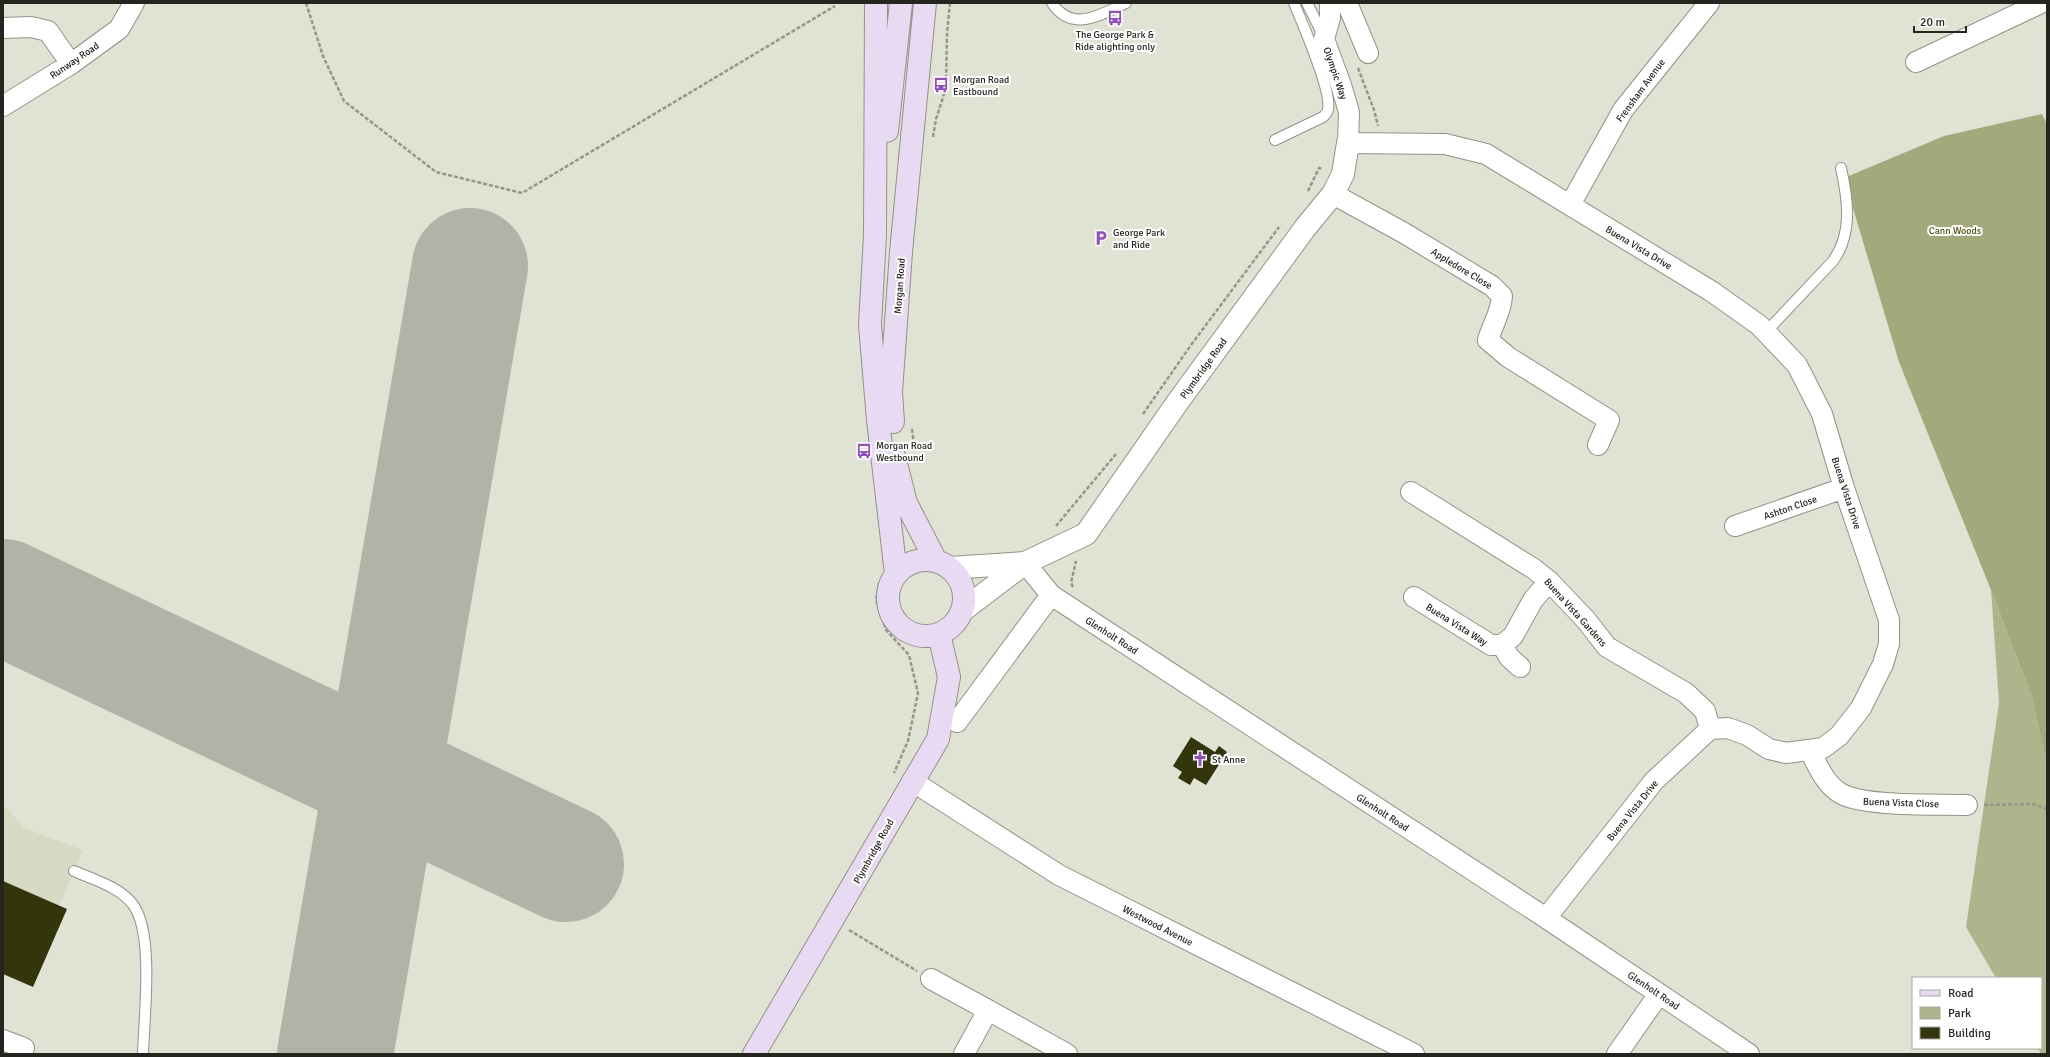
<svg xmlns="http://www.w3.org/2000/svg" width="2050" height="1057" viewBox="0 0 2050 1057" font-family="Signika,sans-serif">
	<rect width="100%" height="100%" fill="#e0e2d3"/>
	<path fill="#d7dac3" d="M3 804 24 828 83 850 59 906 3 881Z"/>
	<path fill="#afb48d" d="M1991 590 2032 697 2047 764V1054H2041L2038 1048H2041V978H1996L1966 927 1999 703Z"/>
	<path fill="#a4a97c" d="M2042 114 2047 124V764L2032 697 1991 590 1899 362 1844 178 1944 136Z"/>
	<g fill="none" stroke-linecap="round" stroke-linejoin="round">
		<path stroke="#b1b3a6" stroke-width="46" d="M3 633 17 604"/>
		<path stroke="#b1b3a6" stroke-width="116" d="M3 597 566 864
			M335 1054 470 266"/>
	</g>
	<path fill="#33360b" d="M1191 737 1215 752 1219 746 1227 752 1206 785 1194 778 1190 785 1178 778 1182 772 1173 766Z
		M3 881 67 909 33 987 3 974Z"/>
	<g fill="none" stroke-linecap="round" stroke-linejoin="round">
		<defs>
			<path id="service" d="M1052 3C1072 33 1100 15 1126 3
				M1307 3 1324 37
				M1275 140 1323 117C1325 115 1328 112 1328 109 1332 90 1302 23 1294 3
				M1766 332 1833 261C1853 233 1848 200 1841 168
				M74 871C94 880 121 887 134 906 154 936 144 1017 143 1054"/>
			<path id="minor" d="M1330 3V18L1324 39 1341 85 1349 112 1348 143 1445 144 1486 154 1711 291 1759 325 1797 365 1822 414 1844 488 1889 620V644L1883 664 1861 708 1839 736 1823 748 1786 753 1769 749 1747 735 1728 728 1710 729 1654 781 1546 918
				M1347 3 1368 53
				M3 28 31 27 48 31 71 64
				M1916 62 2041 3
				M3 106 71 64 119 29 134 3
				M1333 194 1404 233 1492 286 1502 296C1501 313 1493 323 1488 340L1508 357 1609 420 1598 445
				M1570 205 1623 110 1709 3
				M1411 492 1534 569 1549 581 1586 620 1607 647 1686 693 1705 711 1710 729
				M1735 526 1844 488
				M1025 563 1051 595 1546 918 1749 1054
				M1414 597 1491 645H1502L1509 657 1520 667
				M1502 645 1513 636 1533 600 1549 581
				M957 722 1051 595
				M1810 751C1818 766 1825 784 1840 793 1863 807 1936 804 1967 805
				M912 781 1059 875 1414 1054
				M931 979 988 1010
				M3 1040 24 1048
				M964 1054 988 1010 1067 1054
				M1617 1054 1659 994"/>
			<path id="tertiary" d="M950 568 1025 563
				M963 610 1025 563 1086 534 1177 403 1305 228 1333 194 1343 174 1348 143"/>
			<path id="secondary" d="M876 3 875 235 870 325 878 420 896 574
				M887 131 901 3
				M893 422 891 392 901 252 925 3
				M894 456 906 503 936 561
				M888 598a38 38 0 1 1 76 0a38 38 0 1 1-76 0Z
				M754 1054 938 739 949 677 939 634"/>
		</defs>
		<use href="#service" stroke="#929386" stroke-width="12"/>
		<use href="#minor" stroke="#929386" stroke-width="22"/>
		<use href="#tertiary" stroke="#929386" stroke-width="24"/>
		<use href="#secondary" stroke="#929386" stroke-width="24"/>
		<path stroke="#94968a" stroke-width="2.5" stroke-dasharray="4 2" stroke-linecap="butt" d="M306 3 323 56 344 101 436 172 522 193 835 6
			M1358 68 1374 110 1378 126
			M933 137 936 119 946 88 947 33 950 3
			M1308 191 1319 168 1323 169
			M1143 414 1191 345 1279 227
			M912 429 915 453
			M1056 526 1116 454
			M879 583 876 600 886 630 909 655 918 693 908 741 894 773
			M1073 587 1071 583 1076 561
			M1984 805 2033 804 2047 809
			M849 930 917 971"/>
		<use href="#service" stroke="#fff" stroke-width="10"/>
		<use href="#minor" stroke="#fff" stroke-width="20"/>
		<use href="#tertiary" stroke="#fff" stroke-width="22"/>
		<use href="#secondary" stroke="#e9daf4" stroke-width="22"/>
	</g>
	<defs>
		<symbol id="bus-bare" viewBox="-9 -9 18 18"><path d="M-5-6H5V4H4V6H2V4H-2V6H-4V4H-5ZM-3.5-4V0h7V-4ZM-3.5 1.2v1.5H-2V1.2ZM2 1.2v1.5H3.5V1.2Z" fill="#944dc0" stroke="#fff" stroke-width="2.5" paint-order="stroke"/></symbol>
		<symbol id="parking-bare" viewBox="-9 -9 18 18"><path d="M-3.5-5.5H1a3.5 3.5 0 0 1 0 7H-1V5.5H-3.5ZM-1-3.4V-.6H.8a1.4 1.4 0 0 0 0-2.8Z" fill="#944dc0" stroke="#fff" stroke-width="2.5" paint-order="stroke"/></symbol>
		<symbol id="church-bare" viewBox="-9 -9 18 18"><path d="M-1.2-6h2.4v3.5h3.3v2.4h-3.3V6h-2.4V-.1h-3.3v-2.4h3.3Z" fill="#944dc0" stroke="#fff" stroke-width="2.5" paint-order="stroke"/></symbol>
	</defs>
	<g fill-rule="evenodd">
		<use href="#bus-bare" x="1104" y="7" width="22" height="22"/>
		<use href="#bus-bare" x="930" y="74" width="22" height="22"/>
		<use href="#parking-bare" x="1090" y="227" width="22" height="22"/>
		<use href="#bus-bare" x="853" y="440" width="22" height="22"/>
		<use href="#church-bare" x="1189" y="748" width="22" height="22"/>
	</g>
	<g text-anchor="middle" stroke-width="4" stroke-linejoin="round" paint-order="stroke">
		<g font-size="10" fill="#24251f" stroke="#fff" text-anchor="start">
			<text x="1115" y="38" text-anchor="middle">The George Park &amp;<tspan x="1115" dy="12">Ride alighting only</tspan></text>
			<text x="953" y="83">Morgan Road<tspan x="953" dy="12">Eastbound</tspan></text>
			<text x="1113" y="236">George Park<tspan x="1113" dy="12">and Ride</tspan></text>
			<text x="876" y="449">Morgan Road<tspan x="876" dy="12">Westbound</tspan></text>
			<text x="1212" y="763">St Anne</text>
		</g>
		<g font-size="10" fill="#24251f" stroke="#fff">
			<text transform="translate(74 60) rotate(-34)" y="4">Runway Road</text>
			<text transform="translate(1336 73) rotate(71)" y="4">Olympic Way</text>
			<text transform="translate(1640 90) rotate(-54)" y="4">Frensham Avenue</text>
			<text transform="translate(1639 247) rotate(31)" y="4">Buena Vista Drive</text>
			<text transform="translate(1462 268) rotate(31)" y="4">Appledore Close</text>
			<text transform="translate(899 286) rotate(-86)" y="4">Morgan Road</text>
			<text transform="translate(1203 368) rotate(-54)" y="4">Plymbridge Road</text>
			<text transform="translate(1847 493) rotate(72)" y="4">Buena Vista Drive</text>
			<text transform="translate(1790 507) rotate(-19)" y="4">Ashton Close</text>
			<text transform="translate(1576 612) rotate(48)" y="4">Buena Vista Gardens</text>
			<text transform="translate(1457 624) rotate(32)" y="4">Buena Vista Way</text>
			<text transform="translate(1112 635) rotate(33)" y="4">Glenholt Road</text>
			<text transform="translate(1901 802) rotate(2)" y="4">Buena Vista Close</text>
			<text transform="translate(1632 810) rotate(-51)" y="4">Buena Vista Drive</text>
			<text transform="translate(1383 812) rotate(33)" y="4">Glenholt Road</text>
			<text transform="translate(873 851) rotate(-61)" y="4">Plymbridge Road</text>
			<text transform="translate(1158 925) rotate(27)" y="4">Westwood Avenue</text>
			<text transform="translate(1654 990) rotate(34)" y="4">Glenholt Road</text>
		</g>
		<g font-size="10" fill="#51550a" stroke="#fff">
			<text x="1955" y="234">Cann Woods</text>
		</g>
	</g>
	<rect width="2050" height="1057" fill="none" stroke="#24251f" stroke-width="8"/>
	<rect x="1912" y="977" width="130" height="72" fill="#ffffff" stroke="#a7a8a5"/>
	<rect x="1920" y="990" width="20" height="6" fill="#e9daf4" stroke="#a7a8a5"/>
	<text x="1948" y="997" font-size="12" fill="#24251f">Road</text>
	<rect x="1920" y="1007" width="20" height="12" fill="#afb48d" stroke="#a7a8a5"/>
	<text x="1948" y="1017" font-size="12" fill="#24251f">Park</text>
	<rect x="1920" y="1027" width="20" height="12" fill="#33360b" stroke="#a7a8a5"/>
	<text x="1948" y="1037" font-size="12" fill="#24251f">Building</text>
	<path d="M1914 26v6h52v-6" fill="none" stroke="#24251f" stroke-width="2"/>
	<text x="1920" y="26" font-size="12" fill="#24251f" stroke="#ffffff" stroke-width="3" paint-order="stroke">20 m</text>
</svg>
